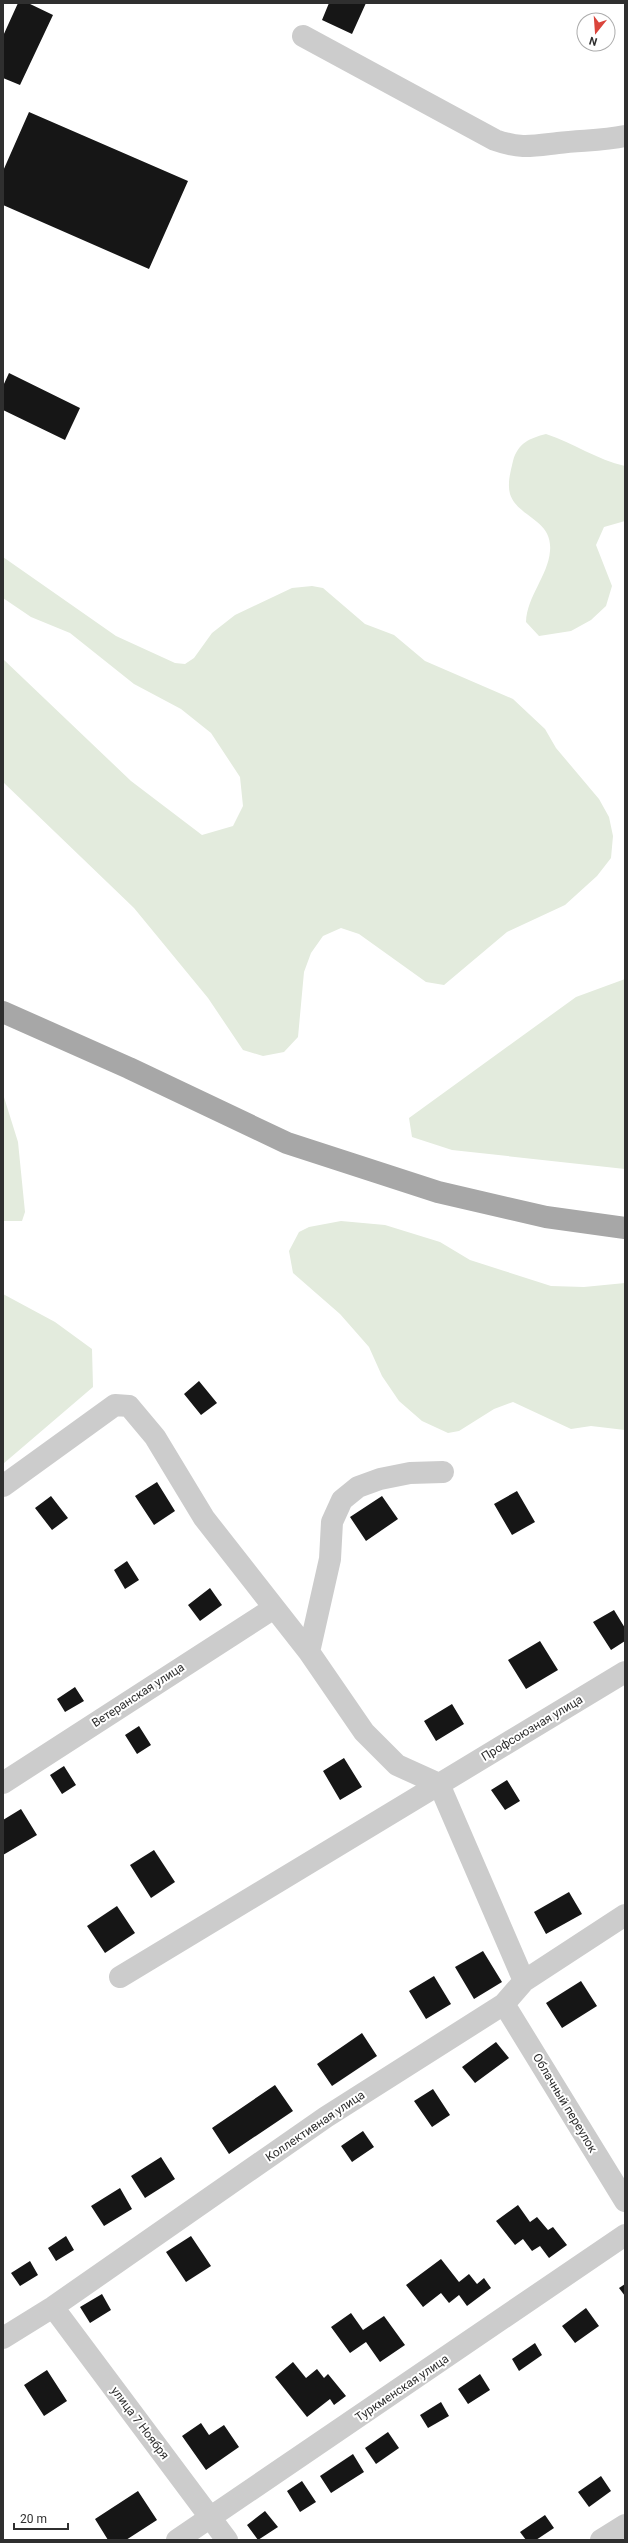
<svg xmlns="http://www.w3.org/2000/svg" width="628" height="2543" viewBox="0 0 628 2543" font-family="Roboto,sans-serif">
	<rect width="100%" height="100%" fill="#fff"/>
	<path fill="#e3ebdd" d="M546 434C574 443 597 460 625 466V521L604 527 596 545 612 586 606 606 591 620 571 631 539 636 526 622C527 596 548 576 550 551 553 519 518 518 510 494 507 483 511 470 513 461 518 443 530 438 546 434Z
		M3 557 116 636 175 663 185 664 194 658 212 633 235 615 292 588 312 586 323 588 365 624 394 635 425 661 513 699 545 729 556 748 599 799 609 817 613 836 611 858 597 876 565 905 507 932 444 985 426 982 359 934 341 928 323 936 311 953 304 972 298 1037 284 1052 263 1056 243 1050 208 998 134 908 3 782V659L131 781 202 835 233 826 243 806 240 777 211 733 181 709 134 684 70 633 31 617 3 598Z
		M625 979V1169L452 1150 412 1137 409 1118 576 997Z
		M3 1094 18 1142 25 1212 22 1221H3Z
		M341 1221 385 1225 440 1242 470 1260 551 1286 584 1287 625 1283V1430L591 1426 571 1429 513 1402 494 1409 459 1431 448 1433 422 1421 399 1401 382 1376 369 1347 340 1314 293 1273 289 1251 299 1232 309 1227Z
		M3 1294 55 1322 92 1349 93 1387 3 1464Z"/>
	<path fill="#161616" d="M18 3H28L53 15 20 85 3 78V36Z
		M329 3H366L352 34 322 20Z
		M29 112 188 181 149 269 3 205V171Z
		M9 373 80 408 65 440 3 410V386Z
		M199 1381 217 1403 201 1415 184 1394Z
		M157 1482 175 1511 154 1525 135 1496Z
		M517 1491 535 1522 512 1535 494 1504Z
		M51 1496 68 1518 52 1530 35 1508Z
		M382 1496 398 1519 366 1541 350 1517Z
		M127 1561 139 1580 125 1589 114 1570Z
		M210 1588 222 1605 200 1621 188 1605Z
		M614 1610 625 1628V1641L611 1650 593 1622Z
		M540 1641 558 1670 526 1689 508 1660Z
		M75 1687 84 1701 65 1712 57 1699Z
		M452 1704 464 1724 436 1741 424 1721Z
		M139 1726 151 1745 137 1754 125 1735Z
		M344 1758 362 1787 340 1800 323 1771Z
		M64 1766 76 1785 62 1794 50 1775Z
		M507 1780 520 1801 505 1810 491 1790Z
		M21 1809 37 1835 3 1855V1820Z
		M154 1850 175 1882 151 1898 130 1865Z
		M569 1892 582 1914 546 1934 534 1912Z
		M117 1906 135 1933 105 1953 87 1926Z
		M483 1951 502 1982 474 1999 455 1967Z
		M434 1976 451 2004 426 2019 409 1991Z
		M581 1981 597 2006 562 2028 546 2003Z
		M362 2033 377 2056 332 2086 317 2064Z
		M496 2042 509 2058 475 2083 462 2067Z
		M275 2085 293 2111 229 2154 212 2128Z
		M433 2089 450 2115 432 2127 414 2101Z
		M363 2131 374 2147 352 2162 341 2146Z
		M161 2157 175 2179 145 2198 131 2176Z
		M120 2188 132 2209 104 2226 91 2206Z
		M518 2205 530 2222 537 2217 548 2230 553 2227 567 2245 549 2258 540 2246 532 2251 523 2239 515 2245 496 2221Z
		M66 2236 74 2250 56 2261 48 2248Z
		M191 2236 211 2266 186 2282 166 2252Z
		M441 2259 459 2282 469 2274 477 2284 484 2278 491 2288 467 2306 459 2295 449 2303 441 2293 423 2307 406 2285Z
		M30 2261 38 2275 20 2286 11 2273Z
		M625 2284V2296L619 2288Z
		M102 2294 111 2310 90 2323 80 2307Z
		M586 2308 599 2326 575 2343 562 2326Z
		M351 2313 363 2330 384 2316 405 2345 380 2362 366 2342 350 2353 331 2327Z
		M535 2343 542 2355 519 2371 512 2359Z
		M293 2362 306 2378 317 2369 324 2378 328 2374 346 2396 334 2405 330 2399 307 2417 275 2377Z
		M47 2370 67 2401 44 2416 24 2385Z
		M480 2374 490 2390 468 2404 458 2389Z
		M441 2402 449 2416 428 2428 420 2415Z
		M201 2423 209 2435 224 2425 239 2447 206 2470 182 2436Z
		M388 2432 399 2448 376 2464 365 2448Z
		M353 2454 364 2472 331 2493 320 2476Z
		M601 2476 611 2491 589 2507 578 2492Z
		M302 2481 316 2502 300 2512 287 2491Z
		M138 2491 157 2520 126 2540H108L95 2519Z
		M265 2511 278 2527 258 2540 247 2525Z
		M545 2515 554 2528 536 2540H526L520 2532Z"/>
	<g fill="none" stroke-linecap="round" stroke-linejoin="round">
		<path stroke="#ccc" stroke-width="22" d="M303 36 495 140C520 149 532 146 558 143 581 140 602 141 625 136
			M3 1486 115 1405 129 1406 155 1437 204 1518 309 1652 364 1732 397 1765 439 1784 524 1981
			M309 1652 330 1559 332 1522 342 1500 358 1487 380 1479 410 1473 443 1472
			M3 1783 274 1608
			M120 1977 625 1672
			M504 2004 625 2201
			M53 2307 227 2540
			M3 2338 53 2307 326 2117 504 2004 524 1981 625 1915
			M177 2540 625 2235
			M601 2540 625 2525"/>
		<path stroke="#a7a7a7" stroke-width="22" d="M3 1012 129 1068 287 1143 438 1192 546 1217 625 1228"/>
	</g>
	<g text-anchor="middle" stroke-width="4" stroke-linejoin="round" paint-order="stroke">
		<g font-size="12" fill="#2f2f2f" stroke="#fff">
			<text transform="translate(138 1695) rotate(-33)" y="4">Ветеранская улица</text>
			<text transform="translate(532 1728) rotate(-31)" y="4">Профсоюзная улица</text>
			<text transform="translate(565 2103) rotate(59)" y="4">Облачный переулок</text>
			<text transform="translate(315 2126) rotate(-34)" y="4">Коллективная улица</text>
			<text transform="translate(402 2388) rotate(-34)" y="4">Туркменская улица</text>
			<text transform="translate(140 2423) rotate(53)" y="4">улица 7 Ноября</text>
		</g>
	</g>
	<rect width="628" height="2543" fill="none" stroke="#2f2f2f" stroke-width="8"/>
	<g transform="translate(596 32) rotate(197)"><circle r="19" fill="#ffffff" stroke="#acacac"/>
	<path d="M0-3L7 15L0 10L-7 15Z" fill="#da453c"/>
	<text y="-6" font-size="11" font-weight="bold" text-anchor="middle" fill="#2f2f2f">N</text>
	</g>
	<path d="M14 2523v6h54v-6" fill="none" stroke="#2f2f2f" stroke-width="2"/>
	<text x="20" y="2523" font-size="12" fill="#2f2f2f" stroke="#ffffff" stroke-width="3" paint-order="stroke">20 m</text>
</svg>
